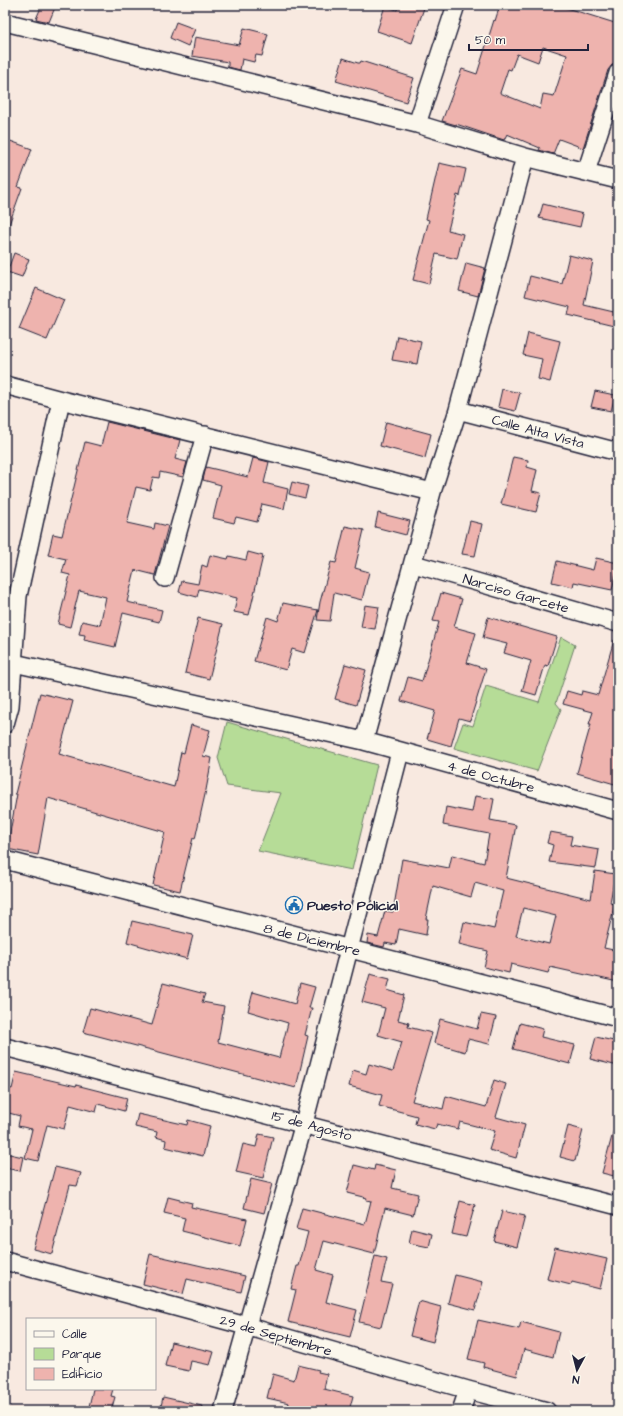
<svg xmlns="http://www.w3.org/2000/svg" width="623" height="1416" viewBox="0 0 623 1416" font-family="'Architects Daughter',sans-serif">
	<rect width="100%" height="100%" fill="#f8e9e0"/>
	<filter id="ink" filterUnits="userSpaceOnUse"><feTurbulence type="fractalNoise" baseFrequency=".025" numOctaves="2"/><feDisplacementMap in="SourceGraphic" scale="8" xChannelSelector="R" yChannelSelector="G"/><feConvolveMatrix kernelMatrix="1 2 1 2 8 2 1 2 1" color-interpolation-filters="sRGB"/></filter>
	<g filter="url(#ink)">
		<path fill="#b6dc97" stroke="#6c7f69" d="M561 637 575 645 556 703 561 709 537 771 454 748 463 723 473 726 486 686 539 702Z
			M227 722 377 765 352 870 258 851 281 793 227 786 218 758Z"/>
		<path fill="#eeb3ae" stroke="#22223b" fill-rule="evenodd" d="M42 5H56L49 22 36 19Z
			M399 5H425L412 43 377 31 385 6 397 10Z
			M500 5H557L618 24V60L617 63 612 65 608 70 583 148 559 139 553 154 539 150 540 148 507 134 504 140 456 124V125L442 121 462 69 477 74 494 20 495 21ZM543 47 567 55 554 96 543 94 540 109 500 93 508 69 511 70 517 54 538 62Z
			M176 22 195 29 188 46 170 38Z
			M244 28 268 34 262 56 256 55 254 62 242 59 240 70 228 67V62L192 56 195 37 239 45Z
			M343 58 358 63H360L361 61 414 78 406 102 336 81Z
			M5 139 32 149 18 187 22 188 7 230H5Z
			M439 163 466 169 460 196 457 195 448 230 463 234 457 259 436 254 429 284 413 280 429 220 426 219Z
			M543 204 583 214 580 227 539 218Z
			M14 253 29 259 22 277 7 272Z
			M569 255 593 261 584 305 618 313V327L568 315 570 307 525 296 530 276 562 284Z
			M466 263 485 268 478 296 459 291Z
			M36 288 64 300 47 340 19 329Z
			M528 333 560 341 550 382 538 379 542 359 523 355Z
			M397 336 421 341 417 364 392 360Z
			M502 389 520 393 515 411 498 407Z
			M595 391 615 395 611 411 591 407Z
			M107 422 180 440 175 459 187 462 183 477 160 472 159 478 153 477 150 490 136 487 127 523 154 529 155 523 168 526 155 575 135 570 127 602 162 610 159 622 123 613 115 647 84 640 85 635 79 634 82 621 100 625 106 597 79 591 70 627 58 624 70 575 62 573 66 559 48 555 53 534 62 536 85 442 101 446Z
			M386 422 431 434 425 458 380 446Z
			M513 457 528 460 527 467 537 470 532 491 541 493 536 512 501 504Z
			M253 458 269 462 264 483 288 489 284 509 262 504 257 522 236 517 234 523 213 518 221 485 203 480 206 467 248 477Z
			M292 482 308 486 305 498 289 494Z
			M378 513 410 521 406 535 375 527Z
			M470 521 482 524 475 556 462 554Z
			M345 526 364 530 355 568 369 572 362 600 334 593 330 621 317 620 320 602 331 562 336 563Z
			M248 552 263 556 249 615 234 612 237 598 199 589 197 597 179 592 182 581 198 584 202 565 207 567 210 555 228 559 229 556 246 560Z
			M596 558 618 563 612 590 574 582 573 587 552 582 557 561 593 570Z
			M441 593 462 599 454 627 476 633 467 663 486 669 470 721 459 718 451 746 427 739 435 711 401 701 408 677 422 681 439 622 433 621Z
			M283 603 318 610 305 653 292 649 286 670 254 661 267 617 278 621Z
			M365 605 379 607 375 629 361 627Z
			M488 617 557 637 548 666 545 665 536 695 522 691 531 661 504 653 507 644 483 638Z
			M198 618 223 624 209 679 185 673Z
			M614 640H618V785L577 773 591 724H589L593 712 563 704 567 691 581 695 582 691 598 695Z
			M345 664 366 670 356 705 335 699Z
			M40 693 73 701 59 754 174 787 181 752 184 753 191 725 210 730 203 756 212 758 206 790 195 839 193 838 180 891 153 885 165 832 48 798 38 855 7 849 17 794H15Z
			M475 796 494 799 490 820 516 825 506 878 591 899 595 871 615 874 610 903 615 904 604 948 618 951V982L550 967 548 973 511 964 509 973 484 967 488 951 459 944 464 922 494 929 503 891 475 883 471 897 433 886 426 919H428L426 935 399 929 396 945 385 943 384 947 367 943 368 935 378 937 385 911 393 912 402 859 449 868 452 855 484 863 489 834 443 825 446 807 472 812ZM523 908 556 916 549 944 516 936Z
			M550 832 572 836 570 845 599 850 596 868 549 862 553 845 547 843Z
			M132 921 193 935 187 959 127 942Z
			M370 974 390 979 387 990 404 995 398 1020 409 1023 408 1027 432 1033 412 1101 443 1109 446 1096 486 1107 494 1080 506 1084 496 1117 525 1125 516 1158 489 1150 495 1131 460 1122 458 1129 437 1124 435 1129 415 1124 417 1116 379 1106 382 1095 349 1086 353 1070 366 1074 369 1064 393 1071 402 1042 378 1035 385 1008 362 1002Z
			M163 983 205 994 202 1002 224 1006 218 1042 279 1058 288 1023 248 1011 253 992 295 1004 300 983 315 987 309 1008H312L305 1035 308 1036 296 1088 83 1032 90 1008 152 1025Z
			M481 1014 496 1017 489 1044 468 1039 465 1052 434 1043 440 1019 477 1029Z
			M520 1023 543 1029 541 1037 575 1045 570 1064 513 1049Z
			M596 1037 618 1042V1066L590 1059Z
			M16 1072 76 1086V1085L127 1098 124 1111 98 1104 96 1112 70 1105 64 1129 47 1125 38 1161 25 1158 32 1129 18 1126 20 1116 5 1112V1087L12 1089Z
			M138 1114 187 1125 188 1120 210 1126 203 1156 165 1147 166 1140 156 1137 157 1132 135 1127Z
			M568 1126 583 1130 575 1161 560 1157Z
			M614 1129 618 1130V1177L602 1173Z
			M259 1134 273 1137 263 1178 236 1172 243 1144 256 1147Z
			M5 1153 23 1157 20 1171 5 1168Z
			M354 1165 374 1170 375 1165 396 1170 392 1188 418 1194 413 1215 385 1208 374 1254 324 1241 316 1270 333 1275 326 1302 357 1310 350 1337 288 1322 296 1290 291 1289 297 1266H299L308 1232 296 1229 302 1208 365 1224 371 1201 366 1200 367 1198 347 1193Z
			M55 1167 81 1173 77 1186 70 1185 52 1254 33 1249Z
			M251 1179 272 1184 264 1213 244 1208Z
			M168 1197 192 1203 191 1207 247 1219 240 1246 182 1231 185 1218 164 1213Z
			M460 1201 475 1205 466 1237 452 1234Z
			M502 1211 525 1216 517 1247 494 1241Z
			M412 1229 432 1234 429 1247 409 1243Z
			M555 1247 607 1259 600 1289 572 1282 571 1285 547 1279Z
			M150 1254 245 1276 241 1292 187 1279 183 1294 143 1284Z
			M375 1256 387 1259 381 1282 392 1284 381 1327 359 1322Z
			M455 1275 483 1282 475 1310 448 1303Z
			M419 1301 441 1307 433 1342 410 1336Z
			M478 1320 519 1329 521 1322 559 1332 553 1357 524 1349 517 1376 483 1367 484 1363 468 1359Z
			M171 1342 214 1352 210 1365 191 1361 189 1371 165 1366Z
			M298 1365 319 1370 318 1372 327 1374 324 1389 353 1396 349 1411H331L310 1406 308 1411H304L288 1407 289 1403 267 1398 273 1374 294 1380Z
			M93 1389H113L111 1396 115 1397 111 1411H88Z
			M163 1397 202 1406 201 1411H160Z"/>
		<g fill="none" stroke-linecap="round" stroke-linejoin="round">
			<defs>
				<path id="minor" d="M5 22 417 124 525 157 618 180
					M417 124 456 5
					M586 172 618 73
					M5 385 61 400 432 492
					M458 410 618 452
					M414 564 618 623
					M165 578 205 435
					M5 661 364 741 618 811
					M5 724 10 706 18 596 61 400
					M364 741 432 492 458 410 525 157
					M5 860 618 1018
					M5 1047 618 1206
					M5 1261 246 1326 468 1390 547 1411
					M223 1411 304 1123 400 752
					M461 1411 468 1390"/>
			</defs>
			<use href="#minor" stroke="#22223b" stroke-width="20"/>
			<use href="#minor" stroke="#fbf7ec" stroke-width="17"/>
		</g>
	</g>
	<defs>
		<symbol id="civic-ring" viewBox="-11 -11 22 22"><circle r="9.5" fill="#fbf7ec" stroke="#1f6fb2" stroke-width="1.5"/><path d="M-.6-6.5H3V-4.5H.6V-3L4-1V1h2V6H-6V1h2V-1L-.6-3ZM-1.2 2.5V6h2.4V2.5Z" fill="#1f6fb2"/></symbol>
	</defs>
	<g fill-rule="evenodd">
		<use href="#civic-ring" x="284" y="895" width="20" height="20"/>
	</g>
	<g text-anchor="middle" stroke-width="3" stroke-linejoin="round" paint-order="stroke">
		<g font-size="14" fill="#22223b" stroke="#fbf7ec">
			<text transform="translate(538 431) rotate(15)" y="5">Calle Alta Vista</text>
			<text transform="translate(516 593) rotate(16)" y="5">Narciso Garcete</text>
			<text transform="translate(491 776) rotate(15)" y="5">4 de Octubre</text>
			<text transform="translate(312 939) rotate(14)" y="5">8 de Diciembre</text>
			<text transform="translate(312 1125) rotate(15)" y="5">15 de Agosto</text>
			<text transform="translate(276 1335) rotate(16)" y="5">29 de Septiembre</text>
		</g>
		<g font-size="14" font-weight="bold" fill="#22223b" stroke="#fbf7ec" text-anchor="start">
			<text x="307" y="910">Puesto Policial</text>
		</g>
	</g>
	<rect width="623" height="1416" fill="none" stroke="#fbf7ec" stroke-width="20"/>
	<rect x="10" y="10" width="603" height="1396" fill="none" stroke="#22223b" stroke-width="1.5" filter="url(#ink)"/>
	<rect x="26" y="1318" width="130" height="72" fill="#fbf7ec" stroke="#a4a2a5"/>
	<rect x="34" y="1331" width="20" height="6" fill="#fbf7ec" stroke="#a4a2a5"/>
	<text x="62" y="1338" font-size="12" fill="#22223b">Calle</text>
	<rect x="34" y="1348" width="20" height="12" fill="#b6dc97" stroke="#a4a2a5"/>
	<text x="62" y="1358" font-size="12" fill="#22223b">Parque</text>
	<rect x="34" y="1368" width="20" height="12" fill="#eeb3ae" stroke="#a4a2a5"/>
	<text x="62" y="1378" font-size="12" fill="#22223b">Edificio</text>
	<g transform="translate(577 1370) rotate(187)" stroke="#fbf7ec" stroke-width="3" paint-order="stroke">
	<path d="M0-3L7 15L0 10L-7 15Z" fill="#22223b"/>
	<text y="-6" font-size="11" font-weight="bold" text-anchor="middle" fill="#22223b">N</text>
	</g>
	<path d="M469 44v6h119v-6" fill="none" stroke="#22223b" stroke-width="2"/>
	<text x="475" y="44" font-size="12" fill="#22223b" stroke="#fbf7ec" stroke-width="3" paint-order="stroke">50 m</text>
</svg>
